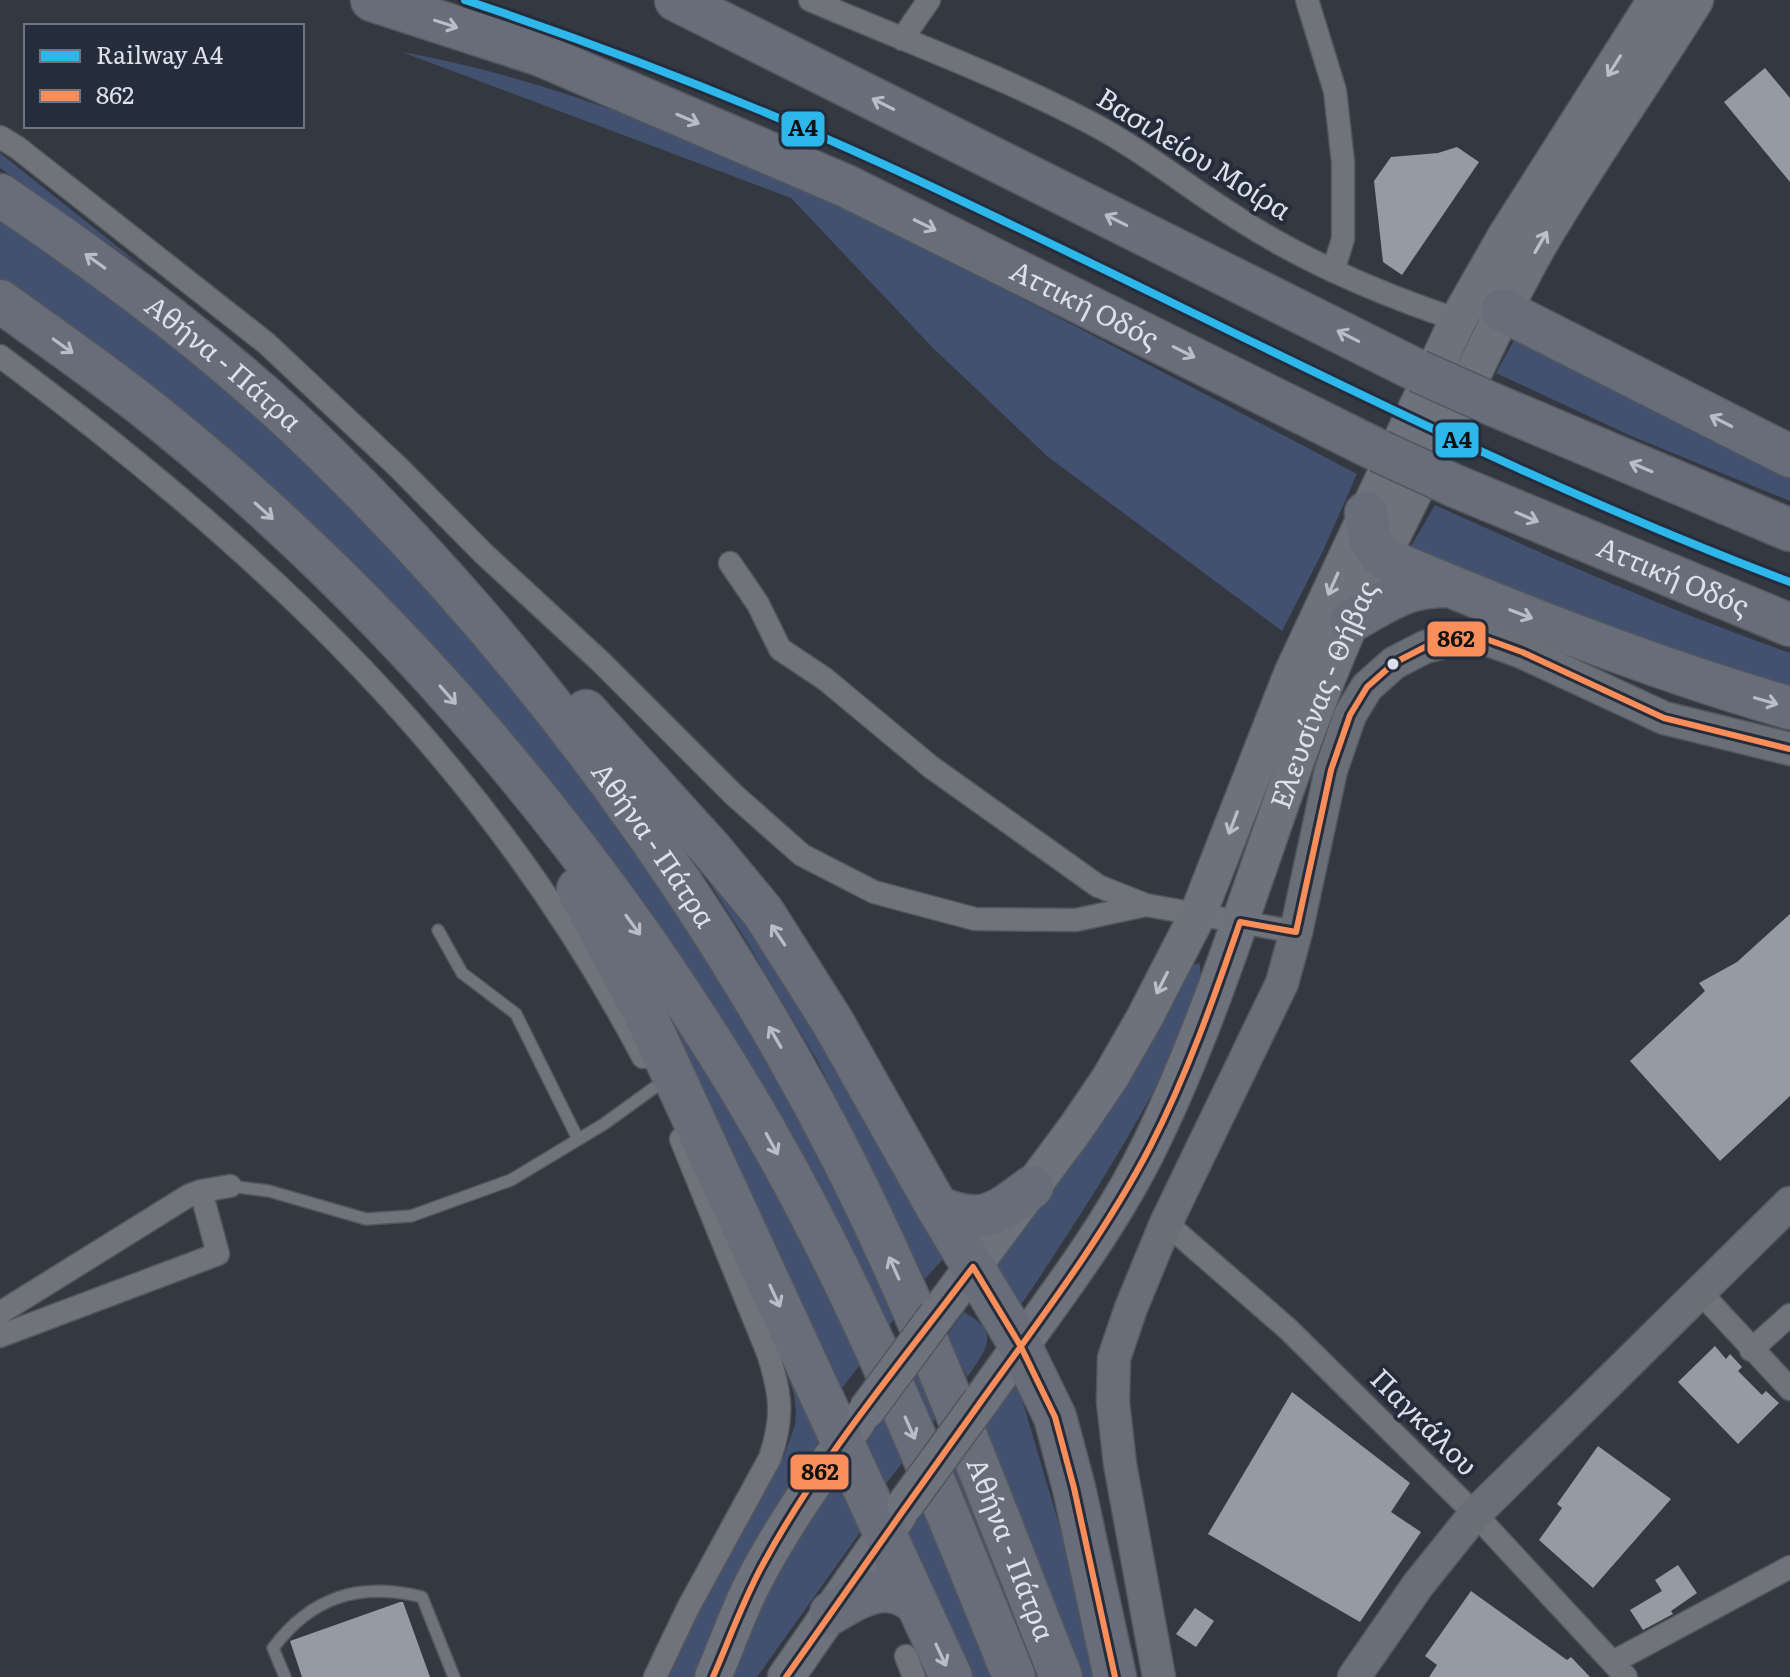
<svg xmlns="http://www.w3.org/2000/svg" width="1790" height="1677" viewBox="0 0 1790 1677" font-family="Literata,serif">
	<rect width="100%" height="100%" fill="#343841"/>
	<path fill="#435170" d="M402 52C584 85 752 163 916 245 1064 319 1210 397 1357 474L1323 551 1282 631 1047 456 933 348 791 198Z
		M0 153 148 271 0 168Z
		M0 212 111 290 317 465 543 718 738 1000 899 1313 883 1333 583 835 0 284Z
		M1519 331 1790 469V501L1629 435 1496 373Z
		M1435 505C1551 558 1669 610 1790 653V691L1407 553Z
		M682 840 756 918 950 1251 925 1279 818 1062 744 937Z
		M1199 963C1218 1012 1052 1260 1018 1309L991 1269 1184 972 1193 965Z
		M663 1004 779 1188 865 1358 842 1388Z
		M964 1312C1002 1333 986 1350 967 1377L947 1335Z
		M919 1362 940 1412 927 1431 905 1382Z
		M784 1364 819 1438 815 1451 703 1677H669L694 1609 784 1456 795 1425 796 1412 794 1394Z
		M1013 1369 1104 1677H1084L981 1422Z
		M889 1404 910 1453 884 1486 863 1441Z
		M954 1458 1042 1677H1034L949 1465Z
		M837 1478 866 1524 757 1677H728C760 1608 795 1540 837 1478Z
		M927 1495 998 1677H968L905 1525Z"/>
	<path fill="#969aa2" d="M1765 68 1790 98V182L1724 102Z
		M1457 147 1479 162 1402 275 1383 262 1374 181 1391 157 1438 153Z
		M1790 914V1096L1720 1161 1630 1061 1705 991 1699 983 1737 962Z
		M1715 1346 1726 1359 1730 1354 1742 1367 1738 1371 1762 1395 1766 1391 1779 1403 1738 1444 1678 1382Z
		M1292 1392 1410 1483 1391 1512 1421 1532 1360 1622 1208 1534Z
		M1598 1446 1671 1499 1593 1588 1539 1540 1562 1508 1557 1504Z
		M1678 1565 1697 1593 1671 1611 1673 1614 1643 1630 1630 1610 1662 1591 1655 1580Z
		M1471 1591 1567 1660 1571 1657 1590 1677H1429L1437 1665 1425 1656Z
		M400 1602H403L430 1677H302L290 1641Z
		M1195 1608 1214 1621 1196 1647 1176 1634Z"/>
	<g fill="none" stroke-linecap="round" stroke-linejoin="round">
		<defs>
			<path id="lane" d="M438 930 462 973 516 1014 578 1139
				M230 1186 269 1191 366 1219 411 1216 511 1180 604 1124 658 1085
				M285 1677 273 1648C312 1596 360 1582 422 1597L454 1677"/>
			<path id="street" d="M810 0C903 40 999 75 1089 122 1143 150 1190 189 1242 221 1309 264 1383 295 1458 320
				M1307 0 1335 91 1343 162V239L1333 271
				M902 39 929 0
				M0 137 18 148 266 343 398 467 484 554 601 662 734 795 802 855 874 892 975 919 1076 920 1146 905
				M0 356C264 551 489 763 643 1057
				M730 563 758 604 780 649 825 679 931 767 1098 886 1146 905 1296 932
				M1166 1223 1288 1329 1475 1514 1626 1677
				M1700 1292 1790 1389
				M0 1313 188 1196 201 1191
				M0 1336 218 1254 201 1191 230 1186
				M1751 1350 1790 1315
				M906 1656 914 1677
				M1613 1662 1790 1567
				M655 1677 688 1608 770 1458C784 1416 781 1394 768 1353L681 1139"/>
			<path id="secondary" d="M1159 1677 1120 1464 1113 1402 1114 1358 1131 1308 1166 1223 1282 983 1296 932 1331 770 1350 715 1367 687 1394 663 1425 647 1456 639H1486L1522 652 1664 718 1790 749
				M1354 1677 1418 1585 1475 1514 1790 1203"/>
			<g id="primary">
				<path d="M937 1315 1076 1128 1110 1078 1145 1017 1198 914 1292 674 1458 320 1506 236 1656 0"/>
				<path id="s1" d="M981 1401C1040 1317 1106 1236 1151 1143 1232 976 1275 794 1350 624 1380 557 1415 491 1448 425 1479 363 1506 301 1541 241 1589 159 1645 81 1695 0"/>
				<path d="M713 1677C727 1645 738 1612 754 1581 783 1525 820 1473 857 1422"/>
				<path d="M786 1677 899 1514"/>
			</g>
			<g id="highway">
				<path id="s2" d="M372 0 541 55 846 186 1379 451"/>
				<path d="M676 0 1418 371"/>
				<path id="s3" d="M0 195C115 273 229 358 328 456 536 661 712 901 844 1161 928 1327 992 1504 1061 1677"/>
				<path d="M0 301C47 335 95 368 141 404 389 600 606 855 764 1129 864 1303 939 1491 1014 1677"/>
				<path d="M1502 310 1790 456"/>
				<path d="M1494 405 1790 530"/>
				<path id="s4" d="M1455 486 1790 625"/>
				<path d="M1366 513 1370 540 1383 558C1516 614 1651 668 1790 708"/>
				<path d="M1351 621C1389 600 1404 586 1448 586"/>
				<path d="M586 711 710 848 763 912 832 1021 937 1207 1020 1345 1055 1417 1074 1488 1115 1677"/>
				<path d="M578 889 645 1014 951 1677"/>
				<path d="M937 1207C982 1226 995 1215 1032 1187"/>
				<path d="M831 1613C859 1596 888 1578 917 1604"/>
			</g>
		</defs>
		<use href="#lane" stroke="#53565e" stroke-width="14"/>
		<use href="#street" stroke="#53565e" stroke-width="25"/>
		<use href="#secondary" stroke="#53565e" stroke-width="35"/>
		<use href="#primary" stroke="#53565e" stroke-width="39"/>
		<use href="#highway" stroke="#53565e" stroke-width="45"/>
		<use href="#lane" stroke="#707379" stroke-width="11"/>
		<use href="#street" stroke="#707379" stroke-width="22"/>
		<use href="#secondary" stroke="#6a6e77" stroke-width="32"/>
		<use href="#primary" stroke="#6d727c" stroke-width="36"/>
		<use href="#highway" stroke="#686e79" stroke-width="42"/>
		<defs>
			<path id="primary-bridge" d="M866 1411 937 1315
				M905 1505 981 1401"/>
			<path id="highway-bridge" d="M1418 371 1494 405
				M1379 451 1455 486"/>
		</defs>
		<use href="#primary-bridge" stroke="#53565e" stroke-width="39" stroke-linecap="butt"/>
		<use href="#highway-bridge" stroke="#53565e" stroke-width="45" stroke-linecap="butt"/>
		<use href="#primary-bridge" stroke="#6d727c" stroke-width="36"/>
		<use href="#highway-bridge" stroke="#686e79" stroke-width="42"/>
		<defs>
			<path id="bus-1" d="M713 1677C729 1640 743 1601 762 1566 820 1458 900 1364 973 1267L1020 1345 1055 1417 1074 1488 1115 1677
				M786 1677C851 1584 916 1492 982 1400 1041 1318 1103 1237 1150 1147 1187 1075 1214 998 1240 922L1296 932 1331 770 1350 715 1367 687 1394 663 1425 647 1456 639H1486L1522 652 1664 718 1790 749"/>
		</defs>
		<use href="#bus-1" stroke="#252c3b" stroke-width="12"/>
		<use href="#bus-1" stroke="#fa8e5a" stroke-width="6"/>
		<defs>
			<path id="rail-1" d="M465 0C608 48 748 102 885 165 1187 304 1479 465 1790 582"/>
		</defs>
		<use href="#rail-1" stroke="#252c3b" stroke-width="14"/>
		<use href="#rail-1" stroke="#2db7eb" stroke-width="8"/>
	</g>
	<defs><path id="oneway-shaft" d="M-6 0H5M1.5-3L5.5 0L1.5 3" fill="none" stroke-width="1.6" stroke-linecap="round" stroke-linejoin="round" transform="scale(2)"/></defs>
	<g stroke="#b8bec7">
		<use href="#oneway-shaft" transform="translate(446 24) rotate(18)"/>
		<use href="#oneway-shaft" transform="translate(883 104) rotate(-153)"/>
		<use href="#oneway-shaft" transform="translate(688 119) rotate(23)"/>
		<use href="#oneway-shaft" transform="translate(1116 220) rotate(-153)"/>
		<use href="#oneway-shaft" transform="translate(925 225) rotate(26)"/>
		<use href="#oneway-shaft" transform="translate(95 261) rotate(-144)"/>
		<use href="#oneway-shaft" transform="translate(1348 336) rotate(-153)"/>
		<use href="#oneway-shaft" transform="translate(63 346) rotate(36)"/>
		<use href="#oneway-shaft" transform="translate(1184 352) rotate(27)"/>
		<use href="#oneway-shaft" transform="translate(1721 421) rotate(-153)"/>
		<use href="#oneway-shaft" transform="translate(1641 467) rotate(-157)"/>
		<use href="#oneway-shaft" transform="translate(264 511) rotate(42)"/>
		<use href="#oneway-shaft" transform="translate(1527 517) rotate(23)"/>
		<use href="#oneway-shaft" transform="translate(1521 614) rotate(21)"/>
		<use href="#oneway-shaft" transform="translate(448 695) rotate(49)"/>
		<use href="#oneway-shaft" transform="translate(1766 701) rotate(16)"/>
		<use href="#oneway-shaft" transform="translate(633 925) rotate(54)"/>
		<use href="#oneway-shaft" transform="translate(778 935) rotate(-124)"/>
		<use href="#oneway-shaft" transform="translate(775 1037) rotate(-120)"/>
		<use href="#oneway-shaft" transform="translate(772 1144) rotate(61)"/>
		<use href="#oneway-shaft" transform="translate(894 1268) rotate(-114)"/>
		<use href="#oneway-shaft" transform="translate(775 1296) rotate(65)"/>
		<use href="#oneway-shaft" transform="translate(910 1428) rotate(66)"/>
		<use href="#oneway-shaft" transform="translate(941 1655) rotate(65)"/>
	</g>
	<g stroke="#babfc8">
		<use href="#oneway-shaft" transform="translate(1614 66) rotate(122)"/>
		<use href="#oneway-shaft" transform="translate(1541 242) rotate(-60)"/>
		<use href="#oneway-shaft" transform="translate(1333 584) rotate(114)"/>
		<use href="#oneway-shaft" transform="translate(1233 823) rotate(111)"/>
		<use href="#oneway-shaft" transform="translate(1162 983) rotate(117)"/>
	</g>
	<circle fill="#dbe0e9" stroke="#252c3b" stroke-width="3" cx="1393" cy="664" r="7"/>
	<g text-anchor="middle" stroke-width="8" stroke-linejoin="round" paint-order="stroke">
		<g font-size="28" fill="#dbe0e9" stroke="#252c3b">
			<text transform="translate(1194 154) rotate(32)" y="10">Βασιλείου Μοίρα</text>
			<text dy="10" stroke="none"><textPath href="#s2" startOffset="776">Αττική Οδός</textPath></text>
			<text dy="10" stroke="none"><textPath href="#s3" startOffset="280">Αθήνα - Πάτρα</textPath></text>
			<text dy="10" stroke="none"><textPath href="#s4" startOffset="236">Αττική Οδός</textPath></text>
			<text dy="10" stroke="none"><textPath href="#s1" startOffset="790">Ελευσίνας - Θήβας</textPath></text>
			<text dy="10" stroke="none"><textPath href="#s3" startOffset="928">Αθήνα - Πάτρα</textPath></text>
			<text transform="translate(1424 1422) rotate(45)" y="10">Παγκάλου</text>
			<text dy="10" stroke="none"><textPath href="#s3" startOffset="1720">Αθήνα - Πάτρα</textPath></text>
		</g>
	</g>
	<g stroke="#252c3b" stroke-width="3">
		<rect x="780" y="110" width="46" height="38" rx="8" fill="#2db7eb"/>
		<rect x="1434" y="421" width="46" height="38" rx="8" fill="#2db7eb"/>
		<rect x="1426" y="620" width="61" height="38" rx="8" fill="#fa8e5a"/>
		<rect x="789" y="1453" width="61" height="38" rx="8" fill="#fa8e5a"/>
	</g>
	<g font-size="22" text-anchor="middle" font-weight="bold" fill="#111">
		<text x="803" y="136">A4</text>
		<text x="1457" y="448">A4</text>
		<text x="1456" y="647">862</text>
		<text x="820" y="1480">862</text>
	</g>
	<rect x="24" y="24" width="280" height="104" fill="#252c3b" stroke="#6e7481" stroke-width="2"/>
	<rect x="40" y="50" width="40" height="12" fill="#2db7eb" stroke="#6e7481" stroke-width="2"/>
	<text x="96" y="64" font-size="24" fill="#dbe0e9">Railway A4</text>
	<rect x="40" y="90" width="40" height="12" fill="#fa8e5a" stroke="#6e7481" stroke-width="2"/>
	<text x="96" y="104" font-size="24" fill="#dbe0e9">862</text>
</svg>
